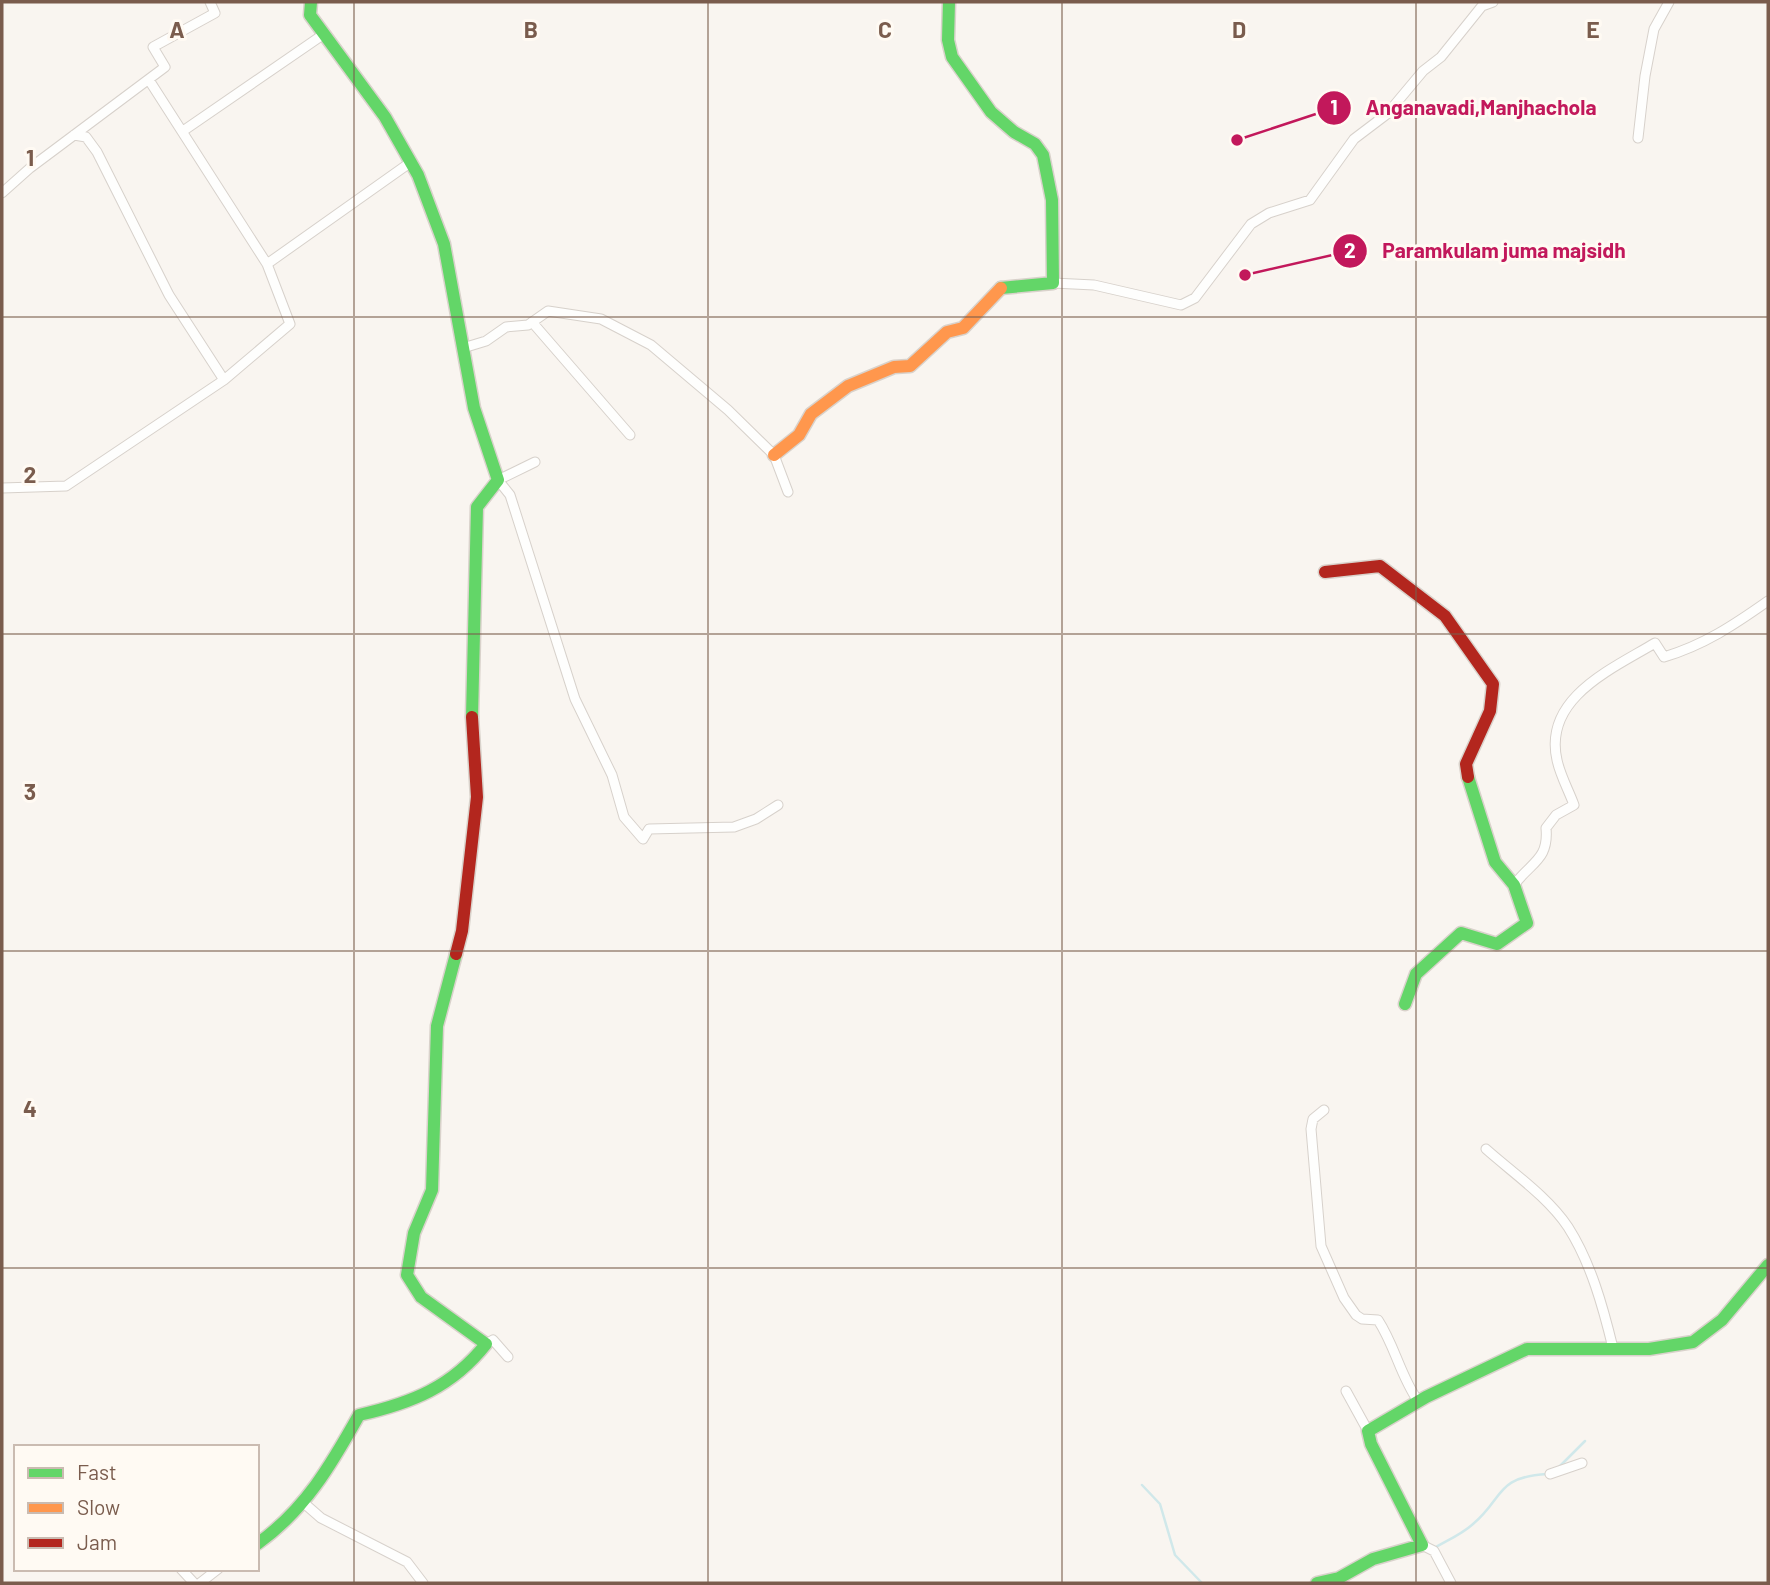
<svg xmlns="http://www.w3.org/2000/svg" width="1770" height="1585" viewBox="0 0 1770 1585" font-family="Barlow,sans-serif">
	<rect width="100%" height="100%" fill="#f9f5f0"/>
	<g fill="none" stroke-linecap="round" stroke-linejoin="round">
		<path stroke="#d0e8ea" stroke-width="2.5" d="M1558 1468 1585 1441
			M1142 1485 1160 1504 1175 1555 1202 1583
			M1436 1547C1448 1540 1462 1534 1473 1524 1504 1498 1495 1477 1547 1474"/>
		<defs>
			<path id="street" d="M149 80 267 264
				M183 131 324 34
				M74 135 86 137 97 152 169 295 224 380
				M1638 138 1645 76 1654 29 1669 2
				M2 193 30 168 165 67 153 47 215 13 210 2
				M1053 283 1094 285 1181 305 1195 298 1251 224 1269 213 1310 200 1354 139 1387 114 1423 71 1441 57 1482 6 1493 2
				M532 322 630 435
				M463 348 486 341 506 327 528 325 548 311 601 319 651 345 728 410 774 455 788 492
				M535 462 498 480 510 495 575 699 612 775 624 817 643 839 649 829 734 827 756 819 778 805
				M2 488 66 486 224 380 290 324 267 264 411 162
				M1514 885C1531 862 1549 860 1546 828L1556 815 1574 805C1569 791 1560 775 1557 760 1543 698 1612 669 1655 643L1664 657C1704 645 1734 625 1768 601
				M1324 1110 1313 1119 1311 1129 1321 1246 1344 1298 1356 1315 1362 1319 1378 1320C1395 1346 1400 1375 1418 1401
				M1486 1149C1513 1173 1548 1197 1568 1227 1591 1263 1603 1307 1613 1348
				M486 1344 493 1340 508 1357
				M1346 1391 1368 1431
				M1550 1474 1582 1463
				M305 1504 321 1518 407 1562 423 1583
				M1422 1545 1434 1551 1451 1583
				M181 1569 194 1583
				M200 1583 218 1569"/>
			<path id="fast" d="M311 2 310 15 385 117 418 175 444 244 474 408 498 480 477 507 472 717
				M949 2 948 40 952 57 991 112 1014 132 1035 144 1043 155 1052 200 1053 283 1001 288
				M1405 1004 1416 974 1461 933 1497 944 1527 923 1514 885 1495 862 1468 777
				M257 1544C305 1510 331 1465 359 1415 412 1403 452 1387 486 1344L421 1297 407 1275 414 1233 432 1190 437 1026 456 954
				M1317 1583 1339 1578 1373 1559 1422 1545 1371 1444 1368 1431 1426 1397 1527 1349H1649L1693 1342 1722 1320 1768 1265"/>
			<path id="slow" d="M774 455 799 435 811 414 848 386 894 367 910 366 947 332 963 328 1001 288"/>
			<path id="jam" d="M1325 572 1380 566 1445 616 1493 684 1490 711 1466 764 1468 777
				M456 954 462 931 477 797 472 717"/>
		</defs>
		<use href="#street" stroke="#d7d1cb" stroke-width="11"/>
		<use href="#fast" stroke="#d9d2cb" stroke-width="15"/>
		<use href="#slow" stroke="#d9d2cb" stroke-width="15"/>
		<use href="#jam" stroke="#d9d2cb" stroke-width="15"/>
		<use href="#street" stroke="#fefefd" stroke-width="9"/>
		<use href="#fast" stroke="#63d668" stroke-width="12"/>
		<use href="#slow" stroke="#ff974d" stroke-width="12"/>
		<use href="#jam" stroke="#b3261e" stroke-width="12"/>
	</g>
	<path fill="none" stroke="#7a5c4d" stroke-width="2" stroke-opacity="0.55" d="M354 2V1583M708 2V1583M1062 2V1583M1416 2V1583M2 317H1768M2 634H1768M2 951H1768M2 1268H1768"/>
	<g font-size="23" text-anchor="middle" font-weight="bold" fill="#7a5c4d" stroke="#fffaf3" stroke-width="6" stroke-linejoin="round" paint-order="stroke">
		<text x="177" y="38">A</text>
		<text x="531" y="38">B</text>
		<text x="885" y="38">C</text>
		<text x="1239" y="38">D</text>
		<text x="1593" y="38">E</text>
		<text x="30" y="166">1</text>
		<text x="30" y="483">2</text>
		<text x="30" y="800">3</text>
		<text x="30" y="1117">4</text>
	</g>
	<path fill="none" stroke="#c2185b" stroke-width="2.5" d="M1237 140L1334 108M1245 275L1350 251"/>
	<g fill="#c2185b" stroke="#fffaf3" stroke-width="2.5">
		<circle cx="1237" cy="140" r="7"/>
		<circle cx="1245" cy="275" r="7"/>
		<circle cx="1334" cy="108" r="18"/>
		<circle cx="1350" cy="251" r="18"/>
	</g>
	<g font-size="21" text-anchor="middle" font-weight="bold" fill="#fff">
		<text x="1334" y="115">1</text>
		<text x="1350" y="258">2</text>
	</g>
	<g font-size="21" text-anchor="middle" font-weight="bold" fill="#c2185b" stroke="#fffaf3" stroke-width="6" stroke-linejoin="round" paint-order="stroke">
		<text x="1481" y="115">Anganavadi,Manjhachola</text>
		<text x="1504" y="258">Paramkulam juma majsidh</text>
	</g>
	<rect width="1770" height="1585" fill="none" stroke="#7a5c4d" stroke-width="7"/>
	<rect x="14" y="1445" width="245" height="126" fill="#fffaf3" stroke="#cabbb1" stroke-width="2"/>
	<rect x="28" y="1468" width="35" height="10" fill="#63d668" stroke="#cabbb1" stroke-width="2"/>
	<text x="77" y="1480" font-size="21" fill="#7a5c4d">Fast</text>
	<rect x="28" y="1503" width="35" height="10" fill="#ff974d" stroke="#cabbb1" stroke-width="2"/>
	<text x="77" y="1515" font-size="21" fill="#7a5c4d">Slow</text>
	<rect x="28" y="1538" width="35" height="10" fill="#b3261e" stroke="#cabbb1" stroke-width="2"/>
	<text x="77" y="1550" font-size="21" fill="#7a5c4d">Jam</text>
</svg>
